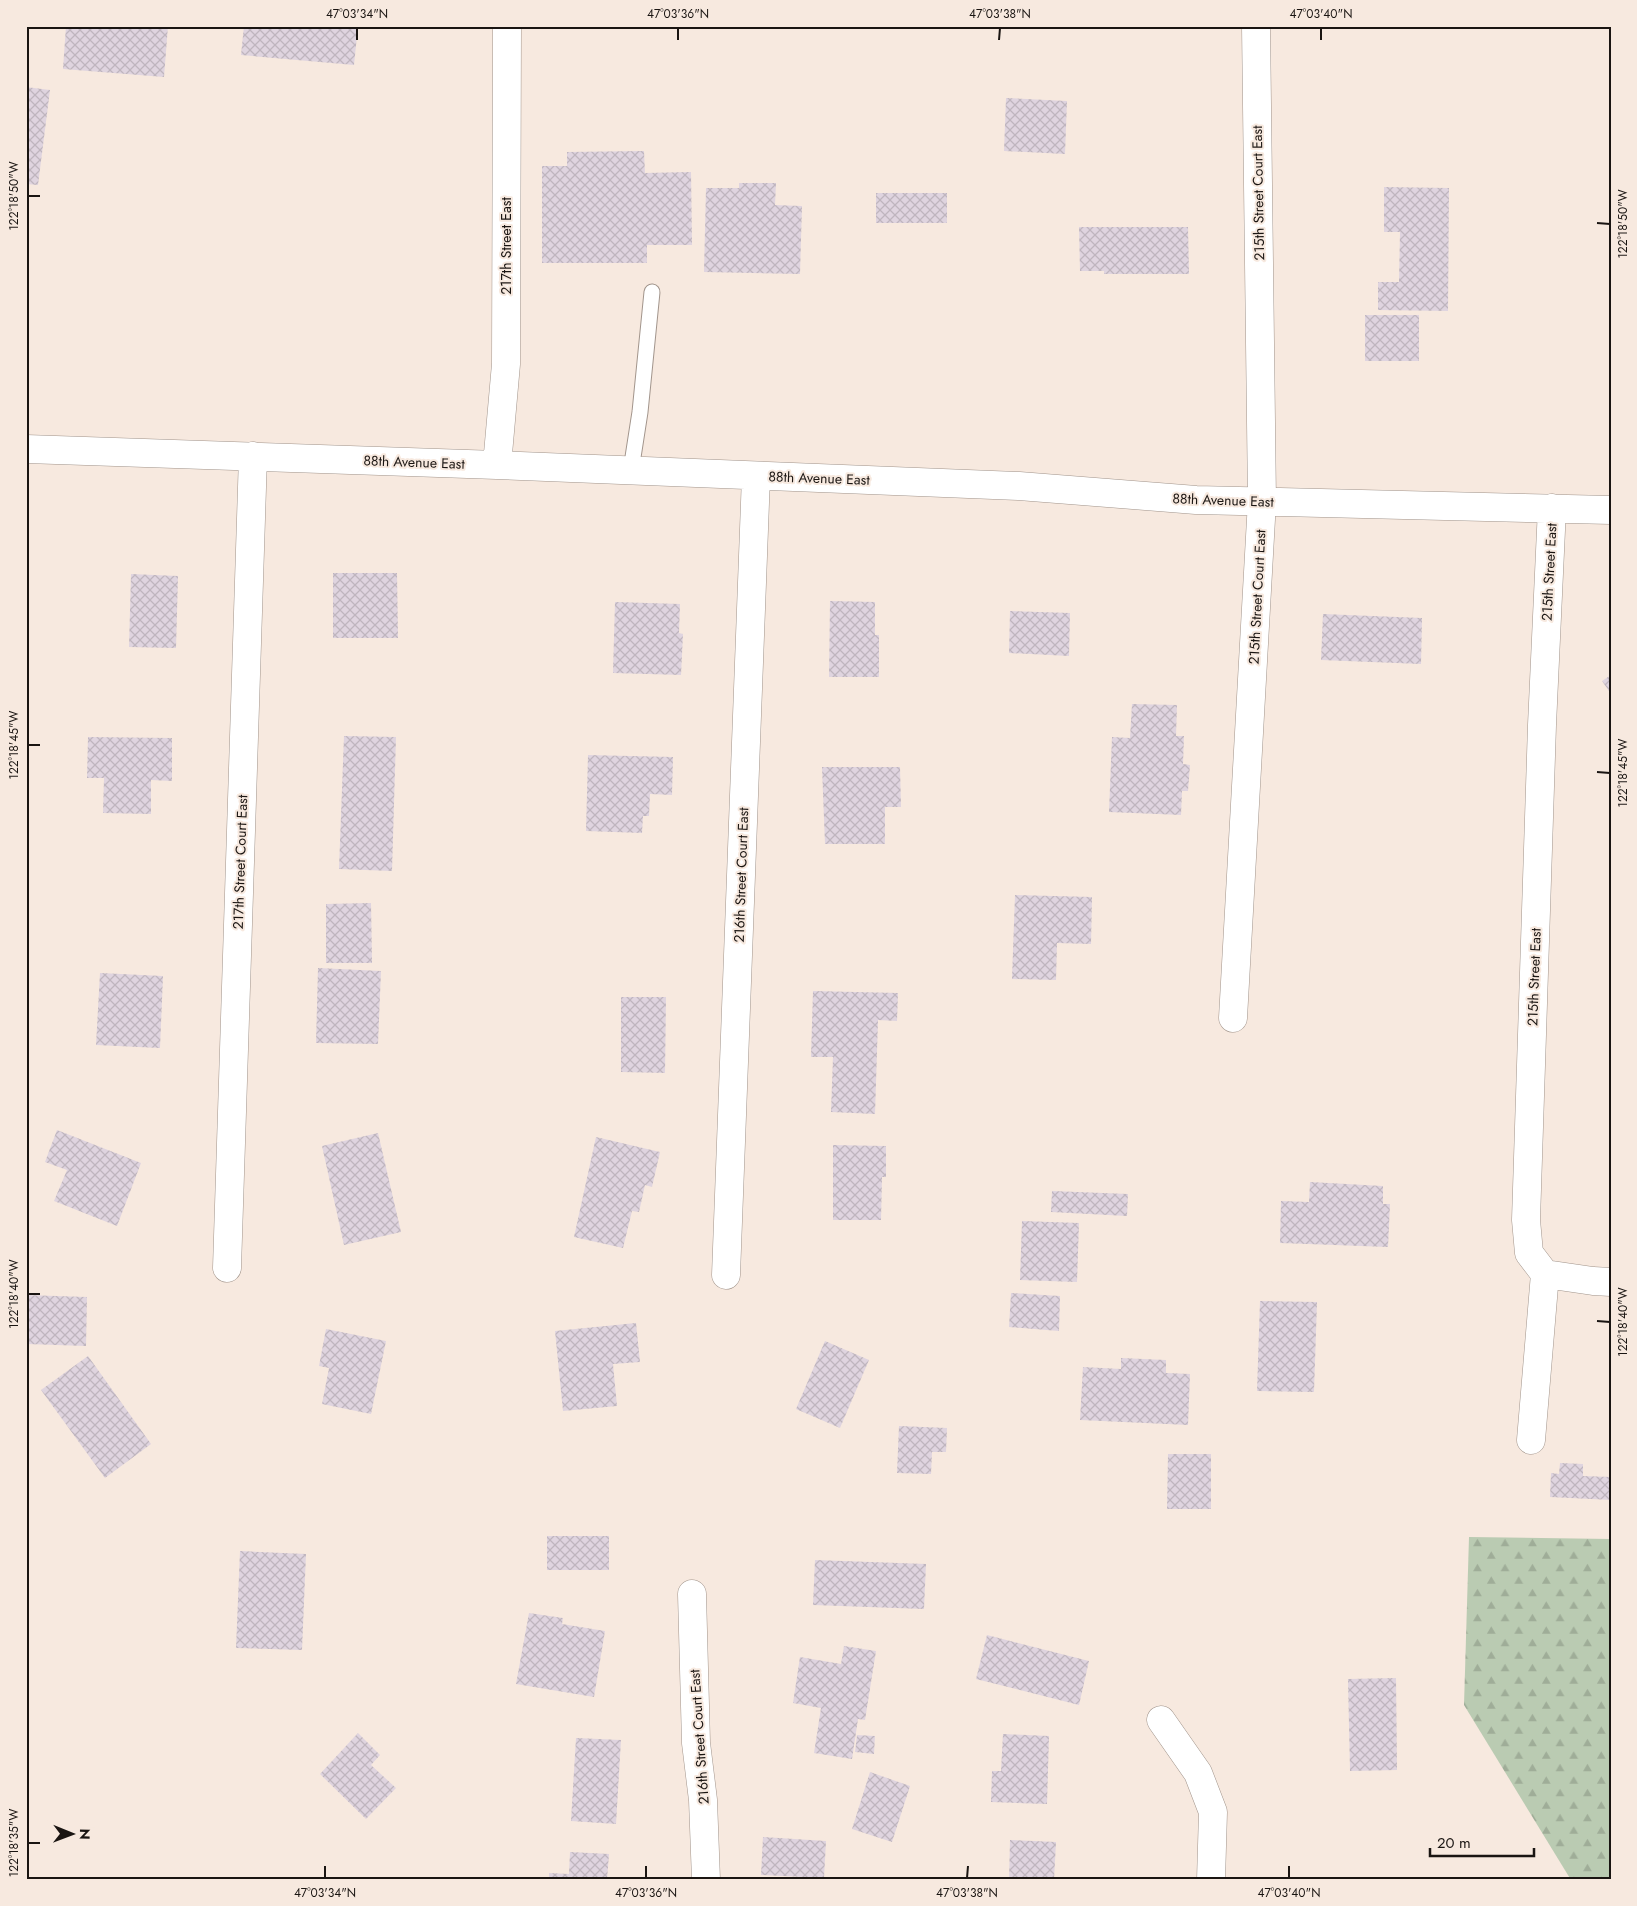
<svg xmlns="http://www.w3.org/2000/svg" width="1637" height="1906" viewBox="0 0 1637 1906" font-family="Jost,sans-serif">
	<defs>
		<pattern id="forest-firs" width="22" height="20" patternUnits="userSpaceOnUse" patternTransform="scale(1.25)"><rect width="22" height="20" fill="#bacbb2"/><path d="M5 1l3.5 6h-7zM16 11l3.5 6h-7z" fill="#9fad98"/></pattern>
		<pattern id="building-cross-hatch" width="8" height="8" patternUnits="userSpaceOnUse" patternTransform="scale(1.25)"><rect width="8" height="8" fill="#dfd4df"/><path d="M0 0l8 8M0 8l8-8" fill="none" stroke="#bfb5be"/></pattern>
	</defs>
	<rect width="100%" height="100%" fill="#f7e9df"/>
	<path fill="url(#forest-firs)" d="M1469 1537 1611 1539V1880H1571L1464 1705Z"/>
	<path fill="url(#building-cross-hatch)" d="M66 26H168L164 77 63 69Z
		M244 26H358L354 65 241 55Z
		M26 87 50 90 38 185 26 184Z
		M1006 98 1067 101 1065 154 1004 151Z
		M644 151 645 173 691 172 692 245H647V263H542V166H567V152Z
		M739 183H776L775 205 802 206 800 274 704 272 706 188H739Z
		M1384 187 1449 188 1448 311 1378 310V282H1399L1400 232H1384Z
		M876 193H947V223H876Z
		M1079 227H1188L1189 274H1104V271H1080Z
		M1365 315H1419V361H1365Z
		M333 573H397L398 638H333Z
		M131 574 178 576 176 648 129 647Z
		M830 601 875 602V635H879V677H829Z
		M615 602 680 604 679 633 683 634 681 675 613 673Z
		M1010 611 1070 613 1069 656 1009 653Z
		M1323 614 1422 618 1421 664 1321 660Z
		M1611 675V694L1602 681Z
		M1132 704 1177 705 1176 736H1184L1183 764 1190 765 1188 791H1182L1181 815 1109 812 1112 737 1130 738Z
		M344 736 396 737 392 871 339 869Z
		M88 737 172 738V781L151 780V814L103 813 104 778H87Z
		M588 755 673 757 672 795 650 794 649 816H643L642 833 586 831Z
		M822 767H900L901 807H885V844H825Z
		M1015 895 1092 897 1091 944 1057 943 1056 980 1012 979Z
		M371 903 372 963H326V904Z
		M318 968 381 971 378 1044 316 1043Z
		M100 973 163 976 160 1048 96 1045Z
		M813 991 898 993 897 1021 878 1020 875 1114 831 1112 833 1057H811Z
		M621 997H666L665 1073 621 1072Z
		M57 1130 141 1163 117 1226 54 1201 67 1170 45 1162Z
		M378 1133 401 1232 344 1245 322 1146Z
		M596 1137 660 1152 652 1187 645 1185 639 1212 632 1211 623 1248 574 1237Z
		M833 1145 886 1146V1177H882L881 1220H833Z
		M1310 1182 1383 1186V1204H1390L1388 1247 1280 1243 1281 1201 1309 1202Z
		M1052 1191 1128 1194 1127 1216 1051 1212Z
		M1022 1221 1079 1223 1077 1282 1020 1280Z
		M1011 1293 1060 1296 1059 1331 1009 1327Z
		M26 1295 87 1297 86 1346 26 1344Z
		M1260 1301 1317 1302 1314 1392 1257 1391Z
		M636 1323 640 1362 613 1364 617 1406 563 1411 555 1331Z
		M326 1329 386 1341 371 1414 322 1404 329 1368 319 1366Z
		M825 1341 869 1360 840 1428 796 1409Z
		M88 1356 151 1444 105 1478 41 1390Z
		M1121 1358 1166 1360V1373L1190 1374 1188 1425 1080 1420 1083 1367 1121 1369Z
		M899 1426 947 1428 946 1452H932L931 1474 897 1473Z
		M1168 1454H1211V1509H1167Z
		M1560 1463 1583 1464V1476L1611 1477V1500L1550 1497 1551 1473 1559 1474Z
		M547 1536H609V1570H547Z
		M240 1551 306 1554 302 1650 236 1648Z
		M815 1560 926 1564 924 1609 813 1605Z
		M529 1613 563 1618 562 1624 605 1631 594 1697 516 1684Z
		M987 1635 1089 1661 1079 1705 976 1679Z
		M844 1646 876 1651 865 1720 858 1719 852 1759 814 1753 821 1708 793 1703 800 1657 841 1664Z
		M1396 1678 1397 1770 1350 1771 1348 1679Z
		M358 1733 380 1755 371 1765 396 1788 366 1819 320 1774Z
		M1003 1734 1049 1736 1047 1804 991 1802 992 1771H1001Z
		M857 1735 875 1736 874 1754 855 1752Z
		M576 1738 621 1740 616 1824 571 1821Z
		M870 1772 910 1786 892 1842 852 1829Z
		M763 1837 826 1841 824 1878 761 1875Z
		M1010 1840 1056 1842 1054 1880H1009Z
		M570 1852 609 1854 607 1880H549V1873L569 1874Z"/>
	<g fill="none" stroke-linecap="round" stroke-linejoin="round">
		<defs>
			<path id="lane" d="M631 470 640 412 652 292"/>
			<path id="street" d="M26 449 497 465 1019 486 1196 500 1611 510
				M497 465 506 364 507 26
				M1233 1018 1262 501 1256 26
				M227 1268 253 456
				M1545 1274 1593 1281 1611 1282
				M726 1275 756 476
				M1531 1440 1545 1274 1529 1253 1526 1220 1542 725 1552 508
				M692 1594 696 1743 703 1800 706 1880
				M1161 1720 1198 1773 1213 1812 1211 1880"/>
		</defs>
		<use href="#lane" stroke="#a1948b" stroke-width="17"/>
		<use href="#street" stroke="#a1948b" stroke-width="29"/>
		<use href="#lane" stroke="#fff" stroke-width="15"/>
		<use href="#street" stroke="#fff" stroke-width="28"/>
	</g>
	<path fill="none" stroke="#1a1512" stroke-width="2" d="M357 40V28M678 40V28M999 40 1000 28M1321 40V28M28 196H40M1597 223 1610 224M28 745H40M1597 772 1610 773M28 1294H40M1597 1321 1610 1322M28 1843H40M325 1878V1866M646 1878V1866M967 1878 968 1866M1289 1878V1866"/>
	<g text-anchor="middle" stroke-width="4" stroke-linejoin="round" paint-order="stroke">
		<g font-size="14" fill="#1a1512" stroke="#f7e9df">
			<text transform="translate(1258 193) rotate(-91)" y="5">215th Street Court East</text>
			<text transform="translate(506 246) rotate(-90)" y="5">217th Street East</text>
			<text transform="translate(414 462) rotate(2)" y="5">88th Avenue East</text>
			<text transform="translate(819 478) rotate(2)" y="5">88th Avenue East</text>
			<text transform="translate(1223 500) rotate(2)" y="5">88th Avenue East</text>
			<text transform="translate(1549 572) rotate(-87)" y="5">215th Street East</text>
			<text transform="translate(1257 597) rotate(-87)" y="5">215th Street Court East</text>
			<text transform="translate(240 862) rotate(-88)" y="5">217th Street Court East</text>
			<text transform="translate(741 875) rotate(-88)" y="5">216th Street Court East</text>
			<text transform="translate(1534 977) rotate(-88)" y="5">215th Street East</text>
			<text transform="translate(699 1737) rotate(-94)" y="5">216th Street Court East</text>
		</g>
	</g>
	<rect width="1637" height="1906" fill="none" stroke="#f7e9df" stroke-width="55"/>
	<g transform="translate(72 1834) rotate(91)" stroke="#f7e9df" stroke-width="4" paint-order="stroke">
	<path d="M0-4L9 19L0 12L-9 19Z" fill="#1a1512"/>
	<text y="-8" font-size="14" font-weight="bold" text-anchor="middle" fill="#1a1512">N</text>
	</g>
	<path d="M1430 1848v8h104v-8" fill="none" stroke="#1a1512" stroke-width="2.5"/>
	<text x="1437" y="1848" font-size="15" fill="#1a1512" stroke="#f7e9df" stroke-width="4" paint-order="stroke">20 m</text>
	<rect x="28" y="28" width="1582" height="1850" fill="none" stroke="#1a1512" stroke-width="2"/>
	<g font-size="12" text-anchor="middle" fill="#1a1512">
		<text x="357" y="18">47°03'34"N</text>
		<text x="678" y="18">47°03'36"N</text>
		<text x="1000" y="18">47°03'38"N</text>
		<text x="1321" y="18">47°03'40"N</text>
		<text transform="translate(14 196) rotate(-90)" y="4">122°18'50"W</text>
		<text transform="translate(1623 224) rotate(-90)" y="4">122°18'50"W</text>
		<text transform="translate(14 745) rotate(-90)" y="4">122°18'45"W</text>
		<text transform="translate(1623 773) rotate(-90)" y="4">122°18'45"W</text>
		<text transform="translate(14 1294) rotate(-90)" y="4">122°18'40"W</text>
		<text transform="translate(1623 1322) rotate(-90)" y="4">122°18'40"W</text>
		<text transform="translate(14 1843) rotate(-90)" y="4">122°18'35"W</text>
		<text x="325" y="1897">47°03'34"N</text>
		<text x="646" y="1897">47°03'36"N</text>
		<text x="967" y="1897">47°03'38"N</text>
		<text x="1289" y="1897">47°03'40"N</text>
	</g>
</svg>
